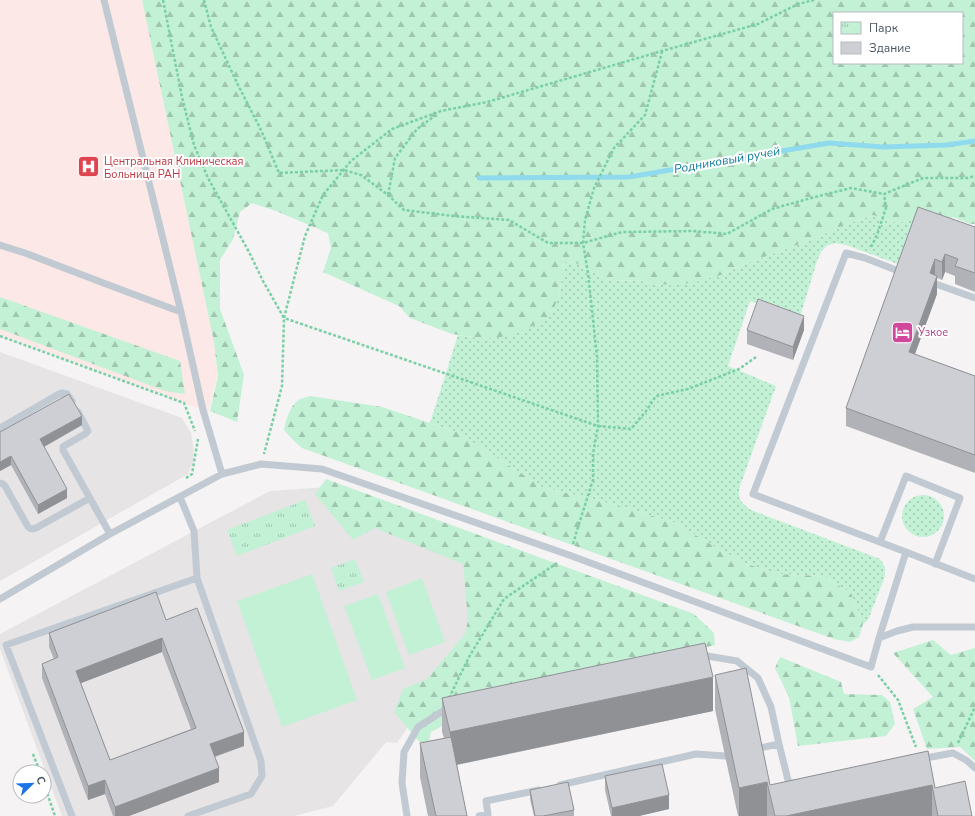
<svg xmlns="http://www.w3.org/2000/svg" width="975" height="816" viewBox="0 0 975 816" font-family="'Nunito Sans',sans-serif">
	<defs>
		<pattern id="grass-dots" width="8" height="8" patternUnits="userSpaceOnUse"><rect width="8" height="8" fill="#c3f1d5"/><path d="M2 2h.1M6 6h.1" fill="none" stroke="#a0c6b0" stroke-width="1.8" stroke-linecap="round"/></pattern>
		<pattern id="forest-firs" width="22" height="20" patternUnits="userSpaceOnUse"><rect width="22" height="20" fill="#c3f1d5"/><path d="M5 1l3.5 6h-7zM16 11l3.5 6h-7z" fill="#a0c6b0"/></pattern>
		<pattern id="park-tufts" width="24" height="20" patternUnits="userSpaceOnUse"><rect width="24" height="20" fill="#c3f1d5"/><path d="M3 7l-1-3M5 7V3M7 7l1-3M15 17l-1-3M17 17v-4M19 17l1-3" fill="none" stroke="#a0c6b0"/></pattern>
	</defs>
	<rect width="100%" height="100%" fill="#f5f3f3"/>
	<path fill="#e6e4e5" d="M0 352 182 418 191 433 194 451 193 463 188 474 0 581Z
		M327 487 489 558 494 602 397 743 386 742 333 806 294 816H62L0 649V634L270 491Z"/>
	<path fill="#fce8e6" d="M0 0H142L214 342 217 375 208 413 203 410 0 334Z"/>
	<path fill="url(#grass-dots)" d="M873 215 897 223 921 218 898 264 846 245 835 243 826 246 821 252 817 261 799 320 750 301 728 366 776 386 740 486C737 499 741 503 751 510L880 559 885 567V576L868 620 863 624 851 593 823 576 776 574 747 564 720 550 676 523 612 504 542 487 457 432 430 423 458 335 487 339 559 298 564 262 576 263 586 269 611 281 639 280 652 285 664 284 721 275 745 264 813 239 844 225Z
		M902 516a21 21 0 1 1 42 0a21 21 0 1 1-42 0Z"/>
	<path fill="url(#forest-firs)" fill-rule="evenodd" d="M142 0H975V224H970L953 217 942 224 921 218 897 223 873 215 844 225 813 239 745 264 721 275 692 283 652 285 639 280 611 281 586 269 576 263 564 262 559 298 547 319 513 335 487 339 452 334 410 318 399 306 323 272 331 248 328 233 276 211 252 203 240 212 233 239 220 260V309L244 375 237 422 210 411 218 376 214 342ZM834 13H962V63H834Z
		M0 297 180 361 185 394 165 391 0 329Z
		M310 396 382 407 457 432 542 487 612 504 676 523 720 550 747 564 776 574 823 576 851 593 863 624 859 637 850 642 834 639 302 448 292 439 284 430C286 419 290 405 300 399 303 398 307 397 310 396Z
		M326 479 694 614 714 633 715 645 506 692 431 732 427 751 394 712 403 689 427 679 465 634 468 620 463 564 375 528 353 540 315 494Z
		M933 640 951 655 975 648V761L960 747 927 749 913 709 933 697 893 653Z
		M780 657 841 682 844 694 882 695 890 702 895 724 886 736 798 746 789 697 775 668Z"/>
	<path fill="url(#park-tufts)" d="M305 500 315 526 237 556 227 530Z
		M355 559 364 582 339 591 331 568Z"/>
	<path fill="#c3f1d5" d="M312 574 357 700 282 727 237 601Z
		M422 578 445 642 409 655 386 592Z
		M378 594 405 668 372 680 344 606Z"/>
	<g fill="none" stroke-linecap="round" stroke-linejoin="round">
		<path stroke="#90daee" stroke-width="5" d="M479 178 629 177 829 143 883 147 946 145 975 141"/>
		<path stroke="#7ad0a6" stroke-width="2.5" stroke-dasharray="3 2" stroke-linecap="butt" d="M163 0 182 97 194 145 208 178 249 252 263 281 284 318 282 386 264 454
			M204 0 211 27 238 85 261 130 279 173 344 170 361 175 388 195 404 210 453 216 509 220 548 243H583L622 232 693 231 727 234 772 209 815 197 851 188 884 194 923 178H967L975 176
			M388 195 395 158 417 129 437 114
			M871 247 877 235 886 208 884 194
			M0 336 184 403 195 431
			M756 357 739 369 688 389 656 396 646 411 631 429 598 426 284 318 305 236 323 195 351 161 392 129 441 111 487 102 662 51 758 24 798 4 814 0
			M186 478 192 474 198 439
			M573 544 578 527 593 480V454L598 426 597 357 588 273 583 243 585 220 594 188 614 148 645 115 662 52
			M878 675 898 700 916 747
			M449 698 469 657 504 599 557 563
			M958 743 975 707
			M33 754 40 772
			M44 784 55 816"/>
		<path stroke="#c1cad2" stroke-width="7" d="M104 0 181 312
			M0 245 25 253 114 287 181 312 203 410 222 474
			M933 283 975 298
			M78 412 87 429 88 431 85 434 64 446 63 447V450L110 534
			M0 428 59 394 63 393 67 394 72 401
			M0 483 3 484 5 486 27 525C29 529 31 530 36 528L90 498
			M180 497 194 531 197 578
			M880 542 906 476 960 498 935 564
			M906 552 975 579
			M0 599 110 534 222 474 261 464 322 469 569 555 871 667 879 638 897 631 913 627H975
			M879 638 906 552 753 494 846 253 865 258 901 272
			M699 657 707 656 737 661 758 678 771 707 779 744 789 784 794 783
			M755 749 779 744
			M920 759 953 753 966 760 975 768
			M560 785 696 754 725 756
			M72 816 6 645 197 578 261 761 262 776 251 794 188 816
			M407 816 402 783 404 752 418 727 443 711 450 710
			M479 816 488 814 486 801 539 790"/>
	</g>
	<path fill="#b0b2b7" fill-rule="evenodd" d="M918 207 975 227V292L955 284V276L945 272 942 280 937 278V294L915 354 975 376V473L846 426V408Z
		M747 330H804L793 360 747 344Z
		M82 425 44 447 67 498 38 514 11 465 0 471V432Z
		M166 620 244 746 215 757 219 782 129 816H113L105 794 88 800 42 678V664L54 659 49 647V633ZM162 652 191 729 110 760 81 683Z
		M715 675 770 785 928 751 935 788 972 816H738L715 709Z
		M442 698 713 711 457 765 467 816H428L420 777V743L444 738 442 732Z
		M605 776 669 809 639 816H611L605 790Z
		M530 790 574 810V816H534L530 799Z"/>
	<path fill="#909195" d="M945 254V272L942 280V262Z
		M935 259V277L930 273Z
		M937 276V294L909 370V352Z
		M804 316V330L793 360V347Z
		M82 416V425L40 449V439Z
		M11 456V465L0 471V462Z
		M67 489V498L38 514V505Z
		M162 638V652L76 685V671Z
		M713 677V711L450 766V732Z
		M244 732V746L210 758V744Z
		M219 768V782L129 816H115V807Z
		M105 780V794L88 800V786Z
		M767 782V816H739V788Z
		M932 785V816H786Z
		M669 795V809L639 816H612V808Z"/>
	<path fill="#cdcfd5" stroke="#909195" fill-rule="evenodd" d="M918 207 975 227V273L955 266 958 259 945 254 942 262 935 259 930 273 937 276 909 352 975 376V455L846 408Z
		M758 299 804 316 793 347 747 330Z
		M69 394 82 416 40 439 67 489 38 505 11 456 0 462V432Z
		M156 592 166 620 197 608 244 732 210 744 219 768 115 807 105 780 88 786 42 664 58 657 49 633ZM162 638 196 728 110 760 76 671Z
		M705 643 713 677 450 732 442 698Z
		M746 668 770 785 928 751 935 788 965 781 972 816H938L932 785 786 816H775L767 782 739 788 715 675Z
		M451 737 467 816H436L420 743Z
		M662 764 669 795 612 808 605 776Z
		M568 782 574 810 543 816H535L530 790Z"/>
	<defs>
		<symbol id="hospital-square" viewBox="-11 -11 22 22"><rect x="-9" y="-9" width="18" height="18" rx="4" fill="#e0444e" stroke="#fff"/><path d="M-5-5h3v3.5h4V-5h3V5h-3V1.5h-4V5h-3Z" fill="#fff"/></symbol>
		<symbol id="hotel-square" viewBox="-11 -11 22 22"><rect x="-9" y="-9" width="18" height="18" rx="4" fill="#d1479c" stroke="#fff"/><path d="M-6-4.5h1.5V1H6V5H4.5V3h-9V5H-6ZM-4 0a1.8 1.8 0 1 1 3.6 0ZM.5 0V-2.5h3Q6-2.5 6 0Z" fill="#fff"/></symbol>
	</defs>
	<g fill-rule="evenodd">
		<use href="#hospital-square" x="76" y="154" width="25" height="25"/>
		<use href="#hotel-square" x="890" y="320" width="25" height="25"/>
	</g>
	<g text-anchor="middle" stroke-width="4" stroke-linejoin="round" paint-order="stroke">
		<g font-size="11" fill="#be3a42" stroke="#fff" text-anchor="start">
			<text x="104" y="165">Центральная Клиническая<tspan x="104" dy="13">Больница РАН</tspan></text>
		</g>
		<g font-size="11" fill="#b23c85" stroke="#fff" text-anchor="start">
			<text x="918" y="336">Узкое</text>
		</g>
		<g font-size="12" font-style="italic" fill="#0c7c9b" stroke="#fff">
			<text transform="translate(727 160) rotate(-10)" y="4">Родниковый ручей</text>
		</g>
	</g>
	<rect x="833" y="12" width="130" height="52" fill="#ffffff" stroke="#b7bbc0"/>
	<rect x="841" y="22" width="20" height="12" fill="url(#park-tufts)" stroke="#b7bbc0"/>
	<text x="869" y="32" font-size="12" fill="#4a5661">Парк</text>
	<rect x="841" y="42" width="20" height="12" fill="#cdcfd5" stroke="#b7bbc0"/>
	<text x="869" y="52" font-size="12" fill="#4a5661">Здание</text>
	<g transform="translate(32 784) rotate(67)"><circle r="19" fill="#ffffff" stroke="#b7bbc0"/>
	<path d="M0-3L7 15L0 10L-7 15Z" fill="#1a73e8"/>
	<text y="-6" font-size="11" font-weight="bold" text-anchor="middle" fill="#4a5661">С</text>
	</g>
</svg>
